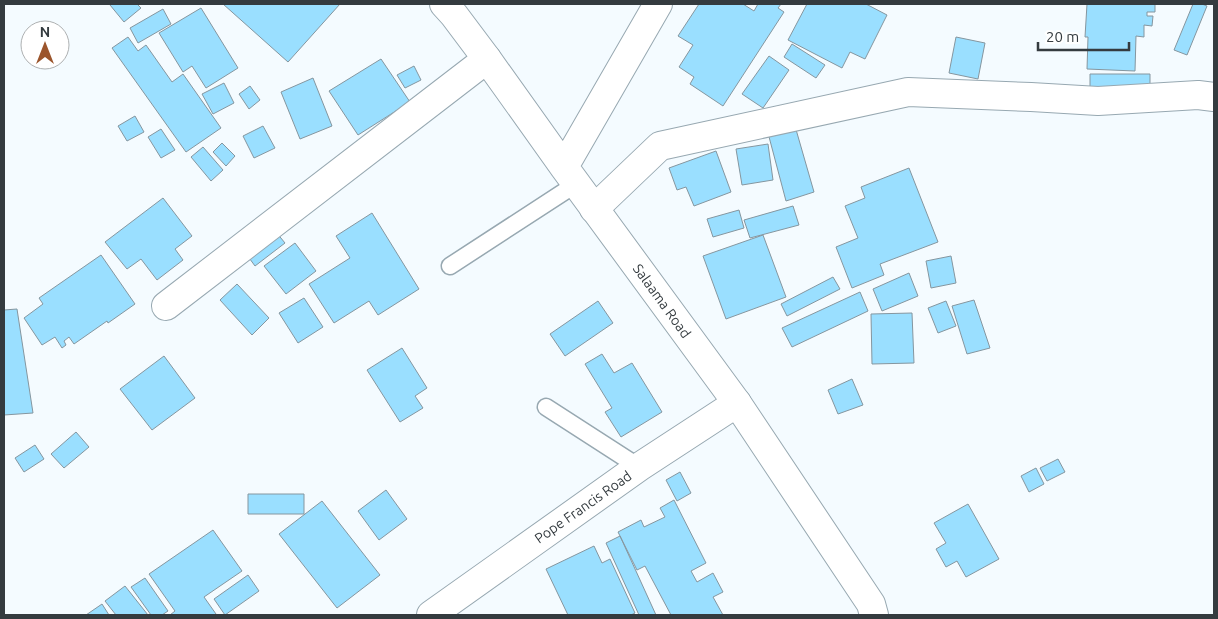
<svg xmlns="http://www.w3.org/2000/svg" width="1218" height="619" viewBox="0 0 1218 619" font-family="Ubuntu,sans-serif">
	<rect width="100%" height="100%" fill="#f4fbff"/>
	<path fill="#9adfff" stroke="#85969f" d="M111 4H137L141 8 124 22 110 5Z
		M223 4H340L288 62Z
		M699 4H743L754 11 758 4H781L778 8 784 12 723 106 690 84 694 77 679 67 693 45 678 36Z
		M807 4H866L887 15 865 59 850 52 842 68 788 40Z
		M1087 4H1155V12H1147V16H1153L1152 26 1144 25V37L1136 36 1135 71 1087 69 1088 37H1085Z
		M1193 4H1202L1207 6 1187 55 1174 50Z
		M201 8 238 68 206 88 192 66 183 72 159 33Z
		M163 9 171 24 138 43 130 28Z
		M128 37 138 51 146 45 172 82 183 74 221 128 186 152 112 48Z
		M956 37 985 43 978 79 949 73Z
		M792 44 825 65 816 78 784 57Z
		M769 56 789 70 763 108 742 94Z
		M381 59 410 102 358 135 329 91Z
		M414 66 421 80 405 88 397 75Z
		M1090 74H1150V87L1090 88Z
		M313 78 332 126 300 139 281 92Z
		M224 83 234 103 213 114 202 94Z
		M250 86 260 100 249 109 239 94Z
		M135 116 144 132 127 141 118 126Z
		M263 126 275 148 254 158 243 136Z
		M795 126 814 192 786 201 768 133Z
		M161 129 175 150 161 158 148 137Z
		M222 143 235 156 226 166 213 152Z
		M768 144 773 180 742 185 736 149Z
		M203 147 223 170 211 181 191 157Z
		M716 151 731 192 694 206 686 187 677 190 669 168Z
		M909 168 938 242 880 264 884 275 852 288 836 247 858 238 845 206 865 198 861 187Z
		M163 198 192 236 175 249 183 260 157 280 141 259 127 269 105 242Z
		M793 206 799 225 750 238 744 220Z
		M739 210 744 228 713 237 707 219Z
		M372 213 419 289 378 315 369 301 334 323 309 284 350 258 336 236Z
		M276 232 285 243 255 266 247 255Z
		M763 235 786 297 726 319 703 256Z
		M295 243 316 271 286 294 264 266Z
		M101 255 135 304 108 323 107 321 74 344 69 337 64 341 66 345 62 348 55 337 42 345 24 318 43 304 39 298Z
		M951 256 956 283 931 288 926 261Z
		M909 273 918 296 882 311 873 289Z
		M833 277 840 289 787 316 781 304Z
		M237 284 269 318 252 335 220 300Z
		M860 292 868 311 792 347 782 328Z
		M304 298 323 327 298 343 279 313Z
		M974 300 990 348 967 354 952 306Z
		M598 301 613 323 565 356 550 334Z
		M946 301 956 326 938 333 928 308Z
		M17 309 33 413 4 415V310Z
		M912 313 914 363 872 364 871 314Z
		M402 348 427 388 415 396 423 408 400 422 367 370Z
		M602 354 614 373 632 363 662 412 621 437 605 412 612 408 585 364Z
		M164 356 195 398 152 430 120 389Z
		M852 379 863 405 838 414 828 390Z
		M76 432 89 447 64 468 51 454Z
		M35 445 44 459 24 472 15 458Z
		M1058 459 1065 472 1047 481 1040 468Z
		M1036 468 1044 484 1029 492 1021 476Z
		M680 472 691 493 677 501 666 480Z
		M386 490 407 519 379 540 358 511Z
		M248 494H304V514H248Z
		M674 500 706 563 691 571 697 582 713 573 723 592 713 597 723 615H671L645 566 637 570 618 532 641 520 644 527 665 517 660 508Z
		M322 501 380 575 337 608 279 534Z
		M968 504 999 559 966 577 957 561 946 567 936 549 946 543 934 523Z
		M213 530 242 571 204 597 216 614 215 615H170L175 611 149 574Z
		M620 536 656 615H639L606 543Z
		M594 546 602 563 610 559 635 613 631 615H568L546 569Z
		M248 575 259 591 225 615 214 599Z
		M145 578 168 611 162 615H151L131 587Z
		M125 586 148 615H116L105 601Z
		M102 604 109 615H86Z"/>
	<g fill="none" stroke-linecap="round" stroke-linejoin="round">
		<defs>
			<path id="lane" d="M450 266 576 184
				M546 407 639 467"/>
			<path id="street" d="M594 209 660 146 908 92 1031 97 1098 101 1198 95 1214 97
				M166 306 487 59
				M431 615 639 467 737 403"/>
			<path id="secondary" d="M444 4 454 15 487 59 564 167 737 403 871 604 874 615
				M564 167 658 4"/>
		</defs>
		<use href="#lane" stroke="#97a8b1" stroke-width="19"/>
		<use href="#street" stroke="#97a8b1" stroke-width="30"/>
		<use href="#secondary" stroke="#97a8b1" stroke-width="30"/>
		<use href="#lane" stroke="#fff" stroke-width="16"/>
		<use href="#street" stroke="#fff" stroke-width="28"/>
		<use href="#secondary" stroke="#fff" stroke-width="28"/>
	</g>
	<g text-anchor="middle" stroke-width="5" stroke-linejoin="round" paint-order="stroke">
		<g font-size="14" fill="#343b3f" stroke="#fff">
			<text transform="translate(662 301) rotate(54)" y="5">Salaama Road</text>
			<text transform="translate(583 507) rotate(-35)" y="5">Pope Francis Road</text>
		</g>
	</g>
	<rect width="1218" height="619" fill="none" stroke="#343b3f" stroke-width="10"/>
	<g transform="translate(45 45)"><circle r="24" fill="#ffffff" stroke="#aeb1b2"/>
	<path d="M0-4L9 19L0 12L-9 19Z" fill="#9b552c"/>
	<text y="-8" font-size="14" font-weight="bold" text-anchor="middle" fill="#343b3f">N</text>
	</g>
	<path d="M1038 42v8h91v-8" fill="none" stroke="#343b3f" stroke-width="2.5"/>
	<text x="1046" y="42" font-size="15" fill="#343b3f" stroke="#ffffff" stroke-width="4" paint-order="stroke">20 m</text>
</svg>
